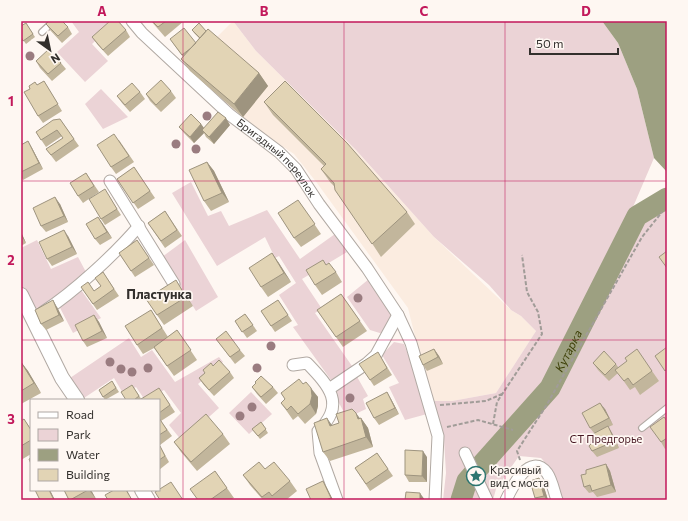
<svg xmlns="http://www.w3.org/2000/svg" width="688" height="521" viewBox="0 0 688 521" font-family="Commissioner,sans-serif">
	<rect width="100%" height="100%" fill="#fef7f2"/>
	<path fill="#fbece0" d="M233 21 256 51 356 150 434 237 511 310 521 316 536 331 496 393 452 401H434L422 365 408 308 317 183 294 154 247 123 185 69Z"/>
	<path fill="#ebd3d6" d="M71 21H116L92 44 108 61 85 82 57 52 79 32Z
		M233 21H602L618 43 637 89 654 158 633 207 545 383 515 412 482 453 463 471 456 500H443L446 473 444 440 434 401H452L496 393 536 331 521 316 511 310 489 285 434 237 356 150 256 51Z
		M101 89 128 117 103 129 85 104Z
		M191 182 208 216 221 211 229 226 267 210 300 259 335 234 347 252 302 279 322 309 315 313 352 366 331 380 293 327 298 325 279 295 296 283 279 256 275 258 265 237 217 266 172 193Z
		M667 204V500H561L551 469 541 458 519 456 496 489 493 500H470L472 493 487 472 552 392 645 220Z
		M37 240 51 269 78 257 87 274 34 313 21 286V248Z
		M185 240 218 297 196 311 162 257Z
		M369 279 394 315 383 334 370 330 347 297Z
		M79 287 101 318 73 333 58 304Z
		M129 338 141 357 152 350 175 382 219 357 223 362 198 384 219 408 182 441 169 425 181 413 164 390 145 400 136 387 124 395 114 378 84 398 70 378Z
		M394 342 404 344 425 399 427 414 405 420 389 387 399 383 382 355Z
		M356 375 368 396 363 399 366 409 347 418 338 401 337 391Z
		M251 392 272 414 249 434 229 413Z"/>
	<path fill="#9da081" d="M602 21H667V172L654 158 637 89 618 43Z"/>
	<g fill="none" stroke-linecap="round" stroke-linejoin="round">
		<path stroke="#9da081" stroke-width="21" id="s1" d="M461 500 467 481 550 388 637 216 667 198"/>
		<defs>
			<path id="service" d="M42 32 54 21
				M642 428 667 408"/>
			<g id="minor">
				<path id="s2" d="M132 21 142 33 230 115 279 152 296 169 319 204 367 268 398 315 411 343 438 436 435 500"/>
				<path d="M110 181 174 284"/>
				<path d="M43 312C74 292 114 255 139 226"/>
				<path d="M293 365 307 363C328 385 347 404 318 431L320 453 337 500"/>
				<path d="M329 389 366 364 376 355 398 315"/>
				<path d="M465 453 487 500"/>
				<path d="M506 500C512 487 530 451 547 473 552 480 554 492 557 500"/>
			</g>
			<path id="tertiary" d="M21 295 62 378 77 400
				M142 490 148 500"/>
		</defs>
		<use href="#service" stroke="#b1a9a3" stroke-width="8"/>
		<use href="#minor" stroke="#b1a9a3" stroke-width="13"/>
		<use href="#tertiary" stroke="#b1a9a3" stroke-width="16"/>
		<path stroke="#a19c98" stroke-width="2" stroke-dasharray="4 2" stroke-linecap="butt" d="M440 405 486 401 502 394
			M493 424 497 402 542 334 538 312 527 292 522 255
			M447 427 478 420 513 430
			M520 460 517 451 546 406 642 237 662 212"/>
		<use href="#service" stroke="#fff" stroke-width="5.5"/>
		<use href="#minor" stroke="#fff" stroke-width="11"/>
		<use href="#tertiary" stroke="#fff" stroke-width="14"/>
	</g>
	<g fill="#9a7c80">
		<circle cx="30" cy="56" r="4.5"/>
		<circle cx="207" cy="116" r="4.5"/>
		<circle cx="176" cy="144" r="4.5"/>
		<circle cx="196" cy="149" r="4.5"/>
		<circle cx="358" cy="298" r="4.5"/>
		<circle cx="271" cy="346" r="4.5"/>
		<circle cx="110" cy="362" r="4.5"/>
		<circle cx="148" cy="368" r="4.5"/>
		<circle cx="257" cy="368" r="4.5"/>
		<circle cx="121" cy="369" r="4.5"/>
		<circle cx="132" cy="372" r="4.5"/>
		<circle cx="350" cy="398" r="4.5"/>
		<circle cx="252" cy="407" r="4.5"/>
		<circle cx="240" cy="416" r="4.5"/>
	</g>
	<path fill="#c2b69c" d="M151 21H184L165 37Z
		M26 23 35 37 26 44 21 37Z
		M46 24 68 27 72 34 62 43 50 30Z
		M126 30 130 37 108 56 97 44 92 37Z
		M192 30 206 31 259 73 268 86 243 117 190 71 181 59 183 57 170 39 195 43 199 38 194 33Z
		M36 61 61 63 66 69 52 81 40 68Z
		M44 81 62 111 43 123 38 116 37 85Z
		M171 91 176 98 161 112 150 101 146 94Z
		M140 92 145 99 130 112 122 103 117 96Z
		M264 102 407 212 415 224 381 257 335 187 330 182 321 169 324 166 273 115Z
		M60 119 79 146 56 162 46 149 63 138 62 136 46 147 36 132Z
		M201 124 204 128 230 125 214 144 206 137 204 133 194 143 184 133 179 127Z
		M119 140 134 162 116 174 111 167Z
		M28 141 32 148 43 169 23 180 21 176V145Z
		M207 162 214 171 229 202 211 211 204 201Z
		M134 167 155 198 138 209 117 179Z
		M86 173 99 192 83 203 78 196Z
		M109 196 121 215 105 225 101 219Z
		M298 200 321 234 301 247 294 238Z
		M60 204 68 222 46 232 41 226Z
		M165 211 182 236 165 248 148 223Z
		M98 217 112 238 100 245 95 239Z
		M21 232 26 243 21 246Z
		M68 236 77 254 52 266 47 259Z
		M137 240 154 265 135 277 119 253Z
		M272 253 291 282 268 297 261 287Z
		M323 260 326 265 336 272 342 282 322 295 315 285Z
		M103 272 119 296 97 310 81 287 94 291 101 286Z
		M176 280 193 306 164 325 157 315Z
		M341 294 367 331 343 347 317 310Z
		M278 300 292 321 275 332 261 311Z
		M57 307 64 321 46 330 41 324Z
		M151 310 168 337 177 330 197 360 174 376 154 348 143 354 137 345Z
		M245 314 257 331 247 338 235 321Z
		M94 315 99 322 107 338 87 347 83 341Z
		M216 339 240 350 245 356 235 364Z
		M434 349 439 356 443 364 427 371 423 365Z
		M382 359 392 375 374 386 370 380Z
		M21 362 28 371 41 393 21 404Z
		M593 363 616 364 618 367 652 371 659 381 640 395 635 387 630 390 618 373 609 381 598 370Z
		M213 366 230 372 234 378 214 396 203 384 199 378Z
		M112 381 119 392 105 400 99 390Z
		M256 384 273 387 278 393 266 404 257 394 252 387Z
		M303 384 318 397V406L316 414 305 424 298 416 293 420 281 403 285 399 281 393Z
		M132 385 142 400H126Z
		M159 388 175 412 161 421 172 436 160 445 159 443Z
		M387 392 391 399 399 414 379 425 374 418Z
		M605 409 613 425 608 427 612 433 619 448 597 457 592 451 594 441V433L590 428Z
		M361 418 368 428 373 447 330 461 323 452 332 426Z
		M24 419 31 429V454L21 460V421Z
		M667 421V448L665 449 661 442Z
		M261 422 268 433 260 439 252 429Z
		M223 434 230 444 197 471 181 452 174 442Z
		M159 446H160L164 453 169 462 159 470Z
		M377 453 393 476 370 491 355 468Z
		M427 457V482H409L405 475Z
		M606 464 610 471 616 492 597 497 593 492 589 493 584 487 586 474Z
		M265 469 290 481 297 491 286 500H263L250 485 243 475Z
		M215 471 234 498 230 500H198Z
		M323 481 327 488 333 500H311Z
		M543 484 548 500H536L535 498Z
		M64 490H91L96 499 94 500H69Z"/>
	<path fill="#9e947f" d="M259 73 268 86 243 117 234 104Z
		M226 118 230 125 214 144 209 137Z
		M201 124 206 131 202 130 204 133 194 143 190 137Z
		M28 141 32 148 43 169 39 163Z
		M207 162 214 171 229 202 222 193Z
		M55 197 60 204 68 222 64 216Z
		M98 217 103 224 112 238 107 232Z
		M64 230 68 236 77 254 72 247Z
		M21 232 26 243 22 237 21 235Z
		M272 253 279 263 291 282 284 273Z
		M176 280 182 290 193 306 186 297Z
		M53 300 57 307 64 321 59 315Z
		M94 315 99 322 107 338 102 331Z
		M434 349 439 356 443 364 438 357Z
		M21 362 28 371 41 393 34 383Z
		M311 388 318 397V406L316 414 310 404Z
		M387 392 391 399 399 414 395 408Z
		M600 403 605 409 613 425 609 418Z
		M356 413 362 421 361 418 368 428 373 447 366 437 358 419Z
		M327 418 334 428 330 426Z
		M608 426 612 433 619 448 615 441Z
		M423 451 427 457V482L422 476Z
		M606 464 610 471 616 492 611 485Z
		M539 478 543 484 548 500H547L544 496Z
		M323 481 327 488 333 500H332L331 498Z
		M49 490H50L55 500H54Z
		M89 490H91L96 499Z
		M126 490H127L132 500Z
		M420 493 425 500H420Z"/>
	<path fill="#e2d4b5" stroke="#9e947f" d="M49 21H62L68 27 58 36 46 24Z
		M110 21H118L126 30 103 50 92 37Z
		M152 21H166L158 27Z
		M26 23 33 34 23 41 21 37V26Z
		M199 23 206 31 200 38 192 30Z
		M184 28 196 43 191 48 182 55 170 39Z
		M208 29 259 73 234 104 181 59Z
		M49 49 61 63 48 74 36 61Z
		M161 80 171 91 156 105 146 94Z
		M44 81 58 104 38 116 24 92 30 89 29 86 35 82 37 85Z
		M285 81 347 143 407 212 372 244 335 190 334 183 321 169 326 164 264 102Z
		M132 83 140 92 125 105 117 96Z
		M218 112 226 118 209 137 202 130Z
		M191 114 201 124 190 137 179 127Z
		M60 119 74 139 51 155 46 149 63 138 57 130 41 140 36 132 53 120Z
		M114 134 129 156 111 167 97 145Z
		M28 141 39 163 21 172V145Z
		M207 162 222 193 204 201 189 170Z
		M134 167 150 191 133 203 117 179Z
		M86 173 94 186 78 196 70 183Z
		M105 189 117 209 101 219 89 199Z
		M55 197 64 216 41 226 33 208Z
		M298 200 315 224 294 238 278 213Z
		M165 211 177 230 161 241 148 223Z
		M98 217 107 232 95 239 86 224Z
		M64 230 72 247 47 259 39 242Z
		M137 240 149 258 131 271 119 253Z
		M667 251V268L659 257Z
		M272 253 284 273 261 287 249 268Z
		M323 260 326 265 329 263 336 272 315 285 306 270Z
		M103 272 114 289 93 304 81 287 88 282 94 291 101 286 95 278Z
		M176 280 186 297 157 315 146 299Z
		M341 294 360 321 336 337 317 310Z
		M53 300 59 315 41 324 35 310Z
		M278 300 288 315 271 326 261 311Z
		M151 310 162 328 137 345 125 326Z
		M245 314 253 325 242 332 235 321Z
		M94 315 102 331 83 341 75 325Z
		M177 330 191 350 167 366 154 347Z
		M226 331 240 350 230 357 216 339Z
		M667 347V369L665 371 655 356Z
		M434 349 438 357 423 365 419 356Z
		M637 349 652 371 633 385 628 378 624 381 615 370 627 361 625 358Z
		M604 351 616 364 605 375 593 363Z
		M378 352 387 368 370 380 359 364Z
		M219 360 230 372 209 390 199 378 205 373 203 370 211 363 213 366Z
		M21 362 34 383 21 391Z
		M261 376 273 387 261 397 252 387 256 383 255 382Z
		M299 379 303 384 306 382 311 388 312 396 310 404 298 414 291 406 287 410 281 403 285 399 281 393Z
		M112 381 116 388 103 397 99 390Z
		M132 385 139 396 134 400H126L121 392Z
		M159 388 170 405 159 413V400H142L141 399Z
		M387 392 395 408 374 418 366 403Z
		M600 403 609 418 590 428 582 413Z
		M352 409 356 413 358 419 361 418 366 437 323 452 314 423 327 418 330 426 339 423 336 414Z
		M206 414 223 434 191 462 174 442Z
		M664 417 667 421V438L661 442 650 427Z
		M159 418 167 430 159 435Z
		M24 419 31 430V440L21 446V421Z
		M261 422 266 429 258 436 252 429Z
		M608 426 615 441 592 451 589 446 594 441 591 435Z
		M159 446H160L165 456 159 460Z
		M405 450 423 451 422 476 405 475Z
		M377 453 388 469 366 484 355 468Z
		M31 458V464L29 459Z
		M259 462 265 469 274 462 290 481 272 496 269 492 262 497 243 475Z
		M606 464 611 485 592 491 590 485 584 487 581 475 586 474V470Z
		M215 471 227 488 210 500H198L190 489Z
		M539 478 544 496 535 498 530 481Z
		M323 481 331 498 326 500H311L306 489Z
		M171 482 183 500H160L155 492Z
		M35 490H49L54 500H40Z
		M64 490H88L70 500H69Z
		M114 490H126L132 500H108L105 495Z
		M406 492 420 493V500H405Z"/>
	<path fill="none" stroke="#c2185b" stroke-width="1" stroke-opacity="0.55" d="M183 21V500M344 21V500M505 21V500M21 181H667M21 340H667"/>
	<defs>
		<symbol id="sight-ring" viewBox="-11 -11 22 22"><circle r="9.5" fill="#fef7f2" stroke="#2d7570" stroke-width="1.5"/><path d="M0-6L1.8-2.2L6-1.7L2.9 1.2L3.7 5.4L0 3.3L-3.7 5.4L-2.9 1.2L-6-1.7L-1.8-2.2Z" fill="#2d7570"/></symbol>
	</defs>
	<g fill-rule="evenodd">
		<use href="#sight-ring" x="465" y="465" width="22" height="22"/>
	</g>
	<g text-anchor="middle" stroke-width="3.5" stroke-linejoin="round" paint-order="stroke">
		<g font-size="11" fill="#33302d" stroke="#fef7f2">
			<text dy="4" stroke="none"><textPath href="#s2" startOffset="200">Бригадный переулок</textPath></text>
		</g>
		<g font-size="11" fill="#481823" stroke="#fef7f2">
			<text x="606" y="443">СТ Предгорье</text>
		</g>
		<g font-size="11" fill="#33302d" stroke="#fef7f2" text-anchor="start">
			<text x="490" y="474">Красивый<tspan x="490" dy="13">вид с моста</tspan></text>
		</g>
		<g font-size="12" font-style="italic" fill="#3e4008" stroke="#fef7f2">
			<text dy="4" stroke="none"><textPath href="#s1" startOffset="186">Кутарка</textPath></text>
		</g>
		<g font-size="13" font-weight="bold" fill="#33302d" stroke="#fef7f2">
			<text x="159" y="299">Пластунка</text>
		</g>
	</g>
	<rect width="688" height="521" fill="none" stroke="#fef7f2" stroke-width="44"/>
	<rect x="30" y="399" width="130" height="92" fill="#fef7f2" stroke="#ada7a3"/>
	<rect x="38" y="412" width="20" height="6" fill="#ffffff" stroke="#ada7a3"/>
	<text x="66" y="419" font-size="12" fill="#33302d">Road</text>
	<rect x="38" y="429" width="20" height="12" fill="#ebd3d6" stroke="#ada7a3"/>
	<text x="66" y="439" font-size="12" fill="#33302d">Park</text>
	<rect x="38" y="449" width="20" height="12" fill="#9da081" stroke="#ada7a3"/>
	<text x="66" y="459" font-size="12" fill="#33302d">Water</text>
	<rect x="38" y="469" width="20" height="12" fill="#e2d4b5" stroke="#ada7a3"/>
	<text x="66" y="479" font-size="12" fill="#33302d">Building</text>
	<g transform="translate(50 50) rotate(147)" stroke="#fef7f2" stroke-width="3" paint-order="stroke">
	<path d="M0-3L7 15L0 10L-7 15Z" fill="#33302d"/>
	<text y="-6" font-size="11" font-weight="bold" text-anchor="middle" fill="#33302d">N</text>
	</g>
	<path d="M530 48v6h88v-6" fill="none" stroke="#33302d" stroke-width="2"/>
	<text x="536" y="48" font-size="12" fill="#33302d" stroke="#fef7f2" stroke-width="3" paint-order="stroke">50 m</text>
	<rect x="22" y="22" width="644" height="477" fill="none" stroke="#c2185b" stroke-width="1.5"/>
	<g font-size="13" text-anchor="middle" font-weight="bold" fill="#c2185b">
		<text x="102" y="16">A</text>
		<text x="264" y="16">B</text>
		<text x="424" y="16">C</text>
		<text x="586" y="16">D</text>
		<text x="11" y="106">1</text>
		<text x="11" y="265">2</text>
		<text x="11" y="424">3</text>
	</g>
</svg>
